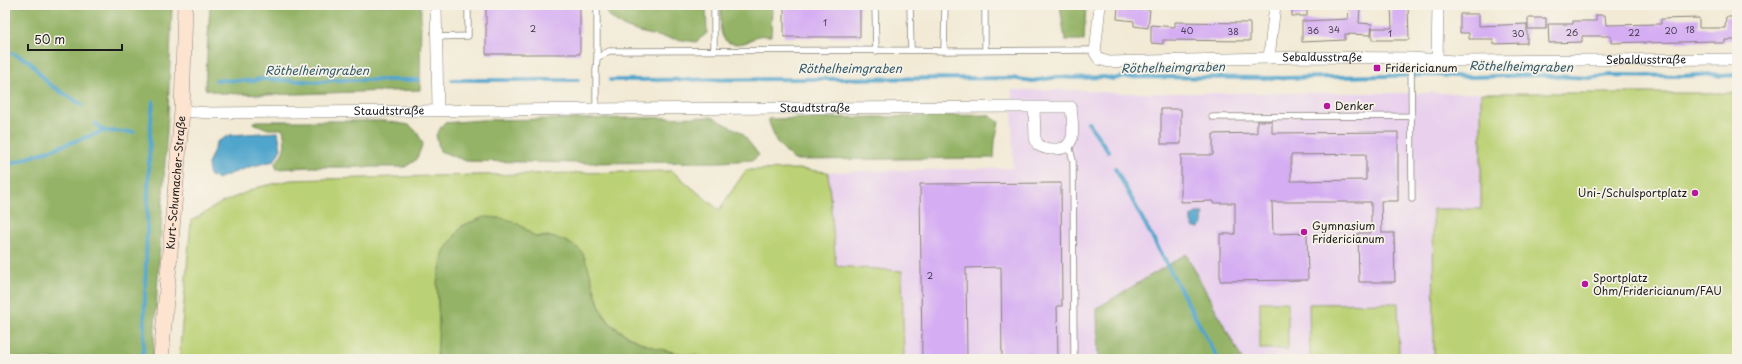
<svg xmlns="http://www.w3.org/2000/svg" width="1742" height="364" viewBox="0 0 1742 364" font-family="'Playpen Sans',sans-serif">
	<style>
		.built { fill: #e9d1ed }
		.green { fill: #bbd175; stroke: #6c7648 }
		.forest { fill: #94b366; stroke: #586841 }
		.water { fill: #50a5cc; stroke: #366074 }
		.lines { fill: none; stroke-linecap: round; stroke-linejoin: round }
		.stream { stroke: #50a5cc; stroke-width: 4 }
		.building { fill: #d5adf3; fill-rule: evenodd }
		.lane-casing { stroke: #878378; stroke-width: 7 }
		.street-casing { stroke: #878378; stroke-width: 12 }
		.secondary-casing { stroke: #878378; stroke-width: 16 }
		.lane { stroke: #fff; stroke-width: 5.5 }
		.street { stroke: #fff; stroke-width: 11 }
		.secondary { stroke: #fde4d1; stroke-width: 15 }
		.poi-dot { fill: #b5179e; stroke: #f7f3e8; stroke-width: 1.5 }
		.labels { text-anchor: middle; stroke-width: 3.5; stroke-linejoin: round; paint-order: stroke }
		.number-label { font-size: 9px; fill: #4a4052 }
		.street-label { font-size: 11px; fill: #1c1c1c; stroke: #f7f3e8 }
		.poi-label { font-size: 11px; fill: #1c1c1c; stroke: #f7f3e8; text-anchor: start }
		.water-label { font-size: 12px; font-style: italic; fill: #335a6b; stroke: #f7f3e8 }
	</style>
	<rect width="100%" height="100%" fill="#f7f3e8"/>
	<filter id="ink" filterUnits="userSpaceOnUse"><feTurbulence type="fractalNoise" baseFrequency=".025" numOctaves="2"/><feDisplacementMap in="SourceGraphic" scale="8" xChannelSelector="R" yChannelSelector="G"/><feConvolveMatrix kernelMatrix="1 2 1 2 8 2 1 2 1" color-interpolation-filters="sRGB"/></filter>
	<filter id="wash" filterUnits="userSpaceOnUse"><feTurbulence type="fractalNoise" baseFrequency=".012" numOctaves="4" result="noise"/><feDisplacementMap in="SourceGraphic" scale="16" xChannelSelector="R" yChannelSelector="G"/><feGaussianBlur stdDeviation="0.9" result="paint"/><feColorMatrix in="noise" values="0 0 0 0 0 0 0 0 0 0 0 0 0 0 0 0 0 1.4 0 .05"/><feComposite in="paint" operator="in"/></filter>
	<g filter="url(#wash)">
		<rect width="100%" height="100%" fill="#f2ead5"/>
		<path class="built" d="M1012,90H1077L1112,93H1481V209L1433,210L1434,359H1242L1186,255L1098,308V359H904L902,271L836,266L828,172L1013,168Z"/>
		<path class="green" d="M1481,93H1737V359H1434L1433,209H1481Z
			M798,169L828,172L836,266L902,271L904,359H704L702,357L670,352L648,346L631,338L612,325L601,311L596,294L549,236L535,237L523,227L437,283L439,323L437,359H179L191,221L221,203L259,187L291,180L432,176L672,171L719,210L746,170Z
			M1260,302H1288V349H1260Z
			M1398,303L1399,357L1310,358L1309,304Z"/>
		<path class="forest" d="M5,5H172L168,114L153,359H5Z
			M210,5H421L420,90L264,95L220,93L205,89Z
			M605,5H706L707,33L696,42C673,38 607,34 605,5Z
			M721,5H772L771,36C767,36 762,35 758,36C753,38 749,42 744,43C715,49 721,24 721,5Z
			M1060,5H1086L1084,40H1065Z
			M988,115L999,122L995,141L994,158L794,160L776,141L768,119Z
			M712,117L741,132L759,155L753,160L721,162L577,163L466,161L440,151L436,135L444,123L482,120Z
			M257,121H385L409,125L417,132L423,144L416,160L405,167H309L277,169L275,164C286,150 286,146 283,129H268L253,123Z
			M484,217C511,218 515,220 535,237C549,236 559,237 571,244C574,246 579,248 581,251C583,253 585,259 586,262C596,283 594,310 613,326C639,347 670,352 702,357L704,359H437L439,323L437,283L444,251L462,226Z
			M1186,254L1242,359H1098L1097,308Z"/>
		<path class="water" d="M278,132L281,149L274,161L249,167L217,179L209,175L208,164L217,142L230,135Z
			M1196,213H1203L1204,215L1202,218L1203,224L1200,228H1194L1191,222V216Z"/>
		<g class="lines">
			<path class="stream" d="M5,50L29,61L49,84L82,105
				M216,80L253,81L259,79L322,82L334,80H418
				M452,80H578
				M610,80L1010,78L1032,81L1058,77L1074,78L1104,77L1113,79L1123,77L1284,78L1433,75L1472,77L1534,75L1590,78L1610,75L1684,76L1713,74L1720,76L1737,75
				M1088,122L1108,151
				M95,123L104,131
				M5,166L104,131L134,132
				M1115,168L1218,359
				M143,359L150,132L153,101"/>
		</g>
		<g id="blocks">
			<path class="building" d="M486,5H580V54H486Z
				M784,5H860V37H784Z
				M1118,5H1142L1141,9L1150,10L1148,28L1134,26V21L1117,19Z
				M1292,5H1307V16H1292Z
				M1391,6H1408L1409,40H1372V28H1392Z
				M1349,7H1360L1359,23L1372,24L1371,35L1345,34V40L1302,42V21L1348,19Z
				M1460,14H1479V26L1527,24V43L1493,44V39H1469V33H1460Z
				M1596,15H1605L1606,25L1661,24V19L1699,18V28H1725L1726,17H1737V40H1725V43H1714V41L1644,43V42L1611,43V36H1582V42L1549,43L1548,24H1573V21H1596Z
				M1528,18H1546V29H1528Z
				M1175,22L1250,23V41L1163,40V44L1151,43V25L1175,27Z
				M1161,109H1181V144H1161Z
				M1257,121H1272V133L1398,132V201H1381L1382,233H1394L1395,282H1359L1358,233H1371V202H1272L1273,234L1307,233L1308,280L1220,281V234H1235V203H1213V201L1181,202V155H1213V134L1257,133ZM1366,154V180L1291,181V155Z
				M1061,183L1062,306H1057L1058,359H1002L1001,267L966,268L967,359H922L920,184Z"/>
		</g>
	</g>
	<g filter="url(#ink)">
		<use href="#blocks" fill-opacity="0" stroke="#878378" stroke-width="1"/>
		<g class="lines">
			<defs>
				<path id="lane" d="M597,5V58
					M714,5V50
					M875,5L876,51
					M945,5L944,51L1095,50
					M985,5V50
					M436,37L468,36V5
					M911,50L944,51
					M1411,58L1412,199
					M596,108V70L597,58L609,51L911,50L910,5
					M1212,117L1412,116
					M1069,145L1073,161L1074,359"/>
				<g id="street">
					<path d="M436,5L438,109"/>
					<path id="s1" d="M1100,5L1095,53L1099,59L1109,62L1302,57L1411,58L1455,61L1737,59"/>
					<path d="M1269,58L1275,5"/>
					<path d="M1437,59L1438,5"/>
					<path id="s2" d="M182,111L211,113C478,109 744,108 1011,107H1071C1072,123 1079,148 1057,149C1049,149 1044,149 1038,145L1035,138L1034,107"/>
				</g>
				<g id="secondary">
					<path id="s3" d="M161,359L182,111L185,5"/>
				</g>
			</defs>
			<use href="#lane" class="lane-casing"/>
			<use href="#street" class="street-casing"/>
			<use href="#secondary" class="secondary-casing"/>
			<use href="#lane" class="lane"/>
			<use href="#street" class="street"/>
			<use href="#secondary" class="secondary"/>
		</g>
	</g>
	<g class="poi-dot">
		<rect x="1373" y="64" width="8" height="8" rx="2"/>
		<circle cx="1327" cy="106" r="4"/>
		<circle cx="1695" cy="193" r="4"/>
		<circle cx="1304" cy="232" r="4"/>
		<circle cx="1585" cy="284" r="4"/>
	</g>
	<g class="labels">
		<g class="number-label">
			<text x="825" y="26">1</text>
			<text x="533" y="32">2</text>
			<text x="1334" y="33">34</text>
			<text x="1690" y="33">18</text>
			<text x="1187" y="34">40</text>
			<text x="1313" y="34">36</text>
			<text x="1671" y="34">20</text>
			<text x="1233" y="35">38</text>
			<text x="1572" y="36">26</text>
			<text x="1634" y="36">22</text>
			<text x="1390" y="37">1</text>
			<text x="1518" y="37">30</text>
			<text x="930" y="279">2</text>
		</g>
		<g class="street-label">
			<text dy="4" stroke="none"><textPath href="#s1" startOffset="279">Sebaldusstraße</textPath></text>
			<text dy="4" stroke="none"><textPath href="#s1" startOffset="603">Sebaldusstraße</textPath></text>
			<text dy="4" stroke="none"><textPath href="#s2" startOffset="633">Staudtstraße</textPath></text>
			<text dy="4" stroke="none"><textPath href="#s2" startOffset="207">Staudtstraße</textPath></text>
			<text dy="4" stroke="none"><textPath href="#s3" startOffset="177">Kurt-Schumacher-Straße</textPath></text>
		</g>
		<g class="poi-label">
			<text x="1385" y="72">Fridericianum</text>
			<text x="1335" y="110">Denker</text>
			<text x="1687" y="197" text-anchor="end">Uni-/Schulsportplatz</text>
			<text x="1312" y="230">Gymnasium<tspan x="1312" dy="13">Fridericianum</tspan></text>
			<text x="1593" y="282">Sportplatz<tspan x="1593" dy="13">Ohm/Fridericianum/FAU</tspan></text>
		</g>
		<g class="water-label">
			<text transform="translate(1521 67) rotate(1)" y="4">Röthelheimgraben</text>
			<text transform="translate(1173 68) rotate(-1)" y="4">Röthelheimgraben</text>
			<text x="850" y="73">Röthelheimgraben</text>
			<text x="317" y="75">Röthelheimgraben</text>
		</g>
	</g>
	<rect width="1742" height="364" fill="none" stroke="#f7f3e8" stroke-width="20"/>
	<path d="M28 44v6h94v-6" fill="none" stroke="#1c1c1c" stroke-width="2"/>
	<text x="34" y="44" font-size="12" fill="#1c1c1c" stroke="#f7f3e8" stroke-width="3" paint-order="stroke">50 m</text>
</svg>
